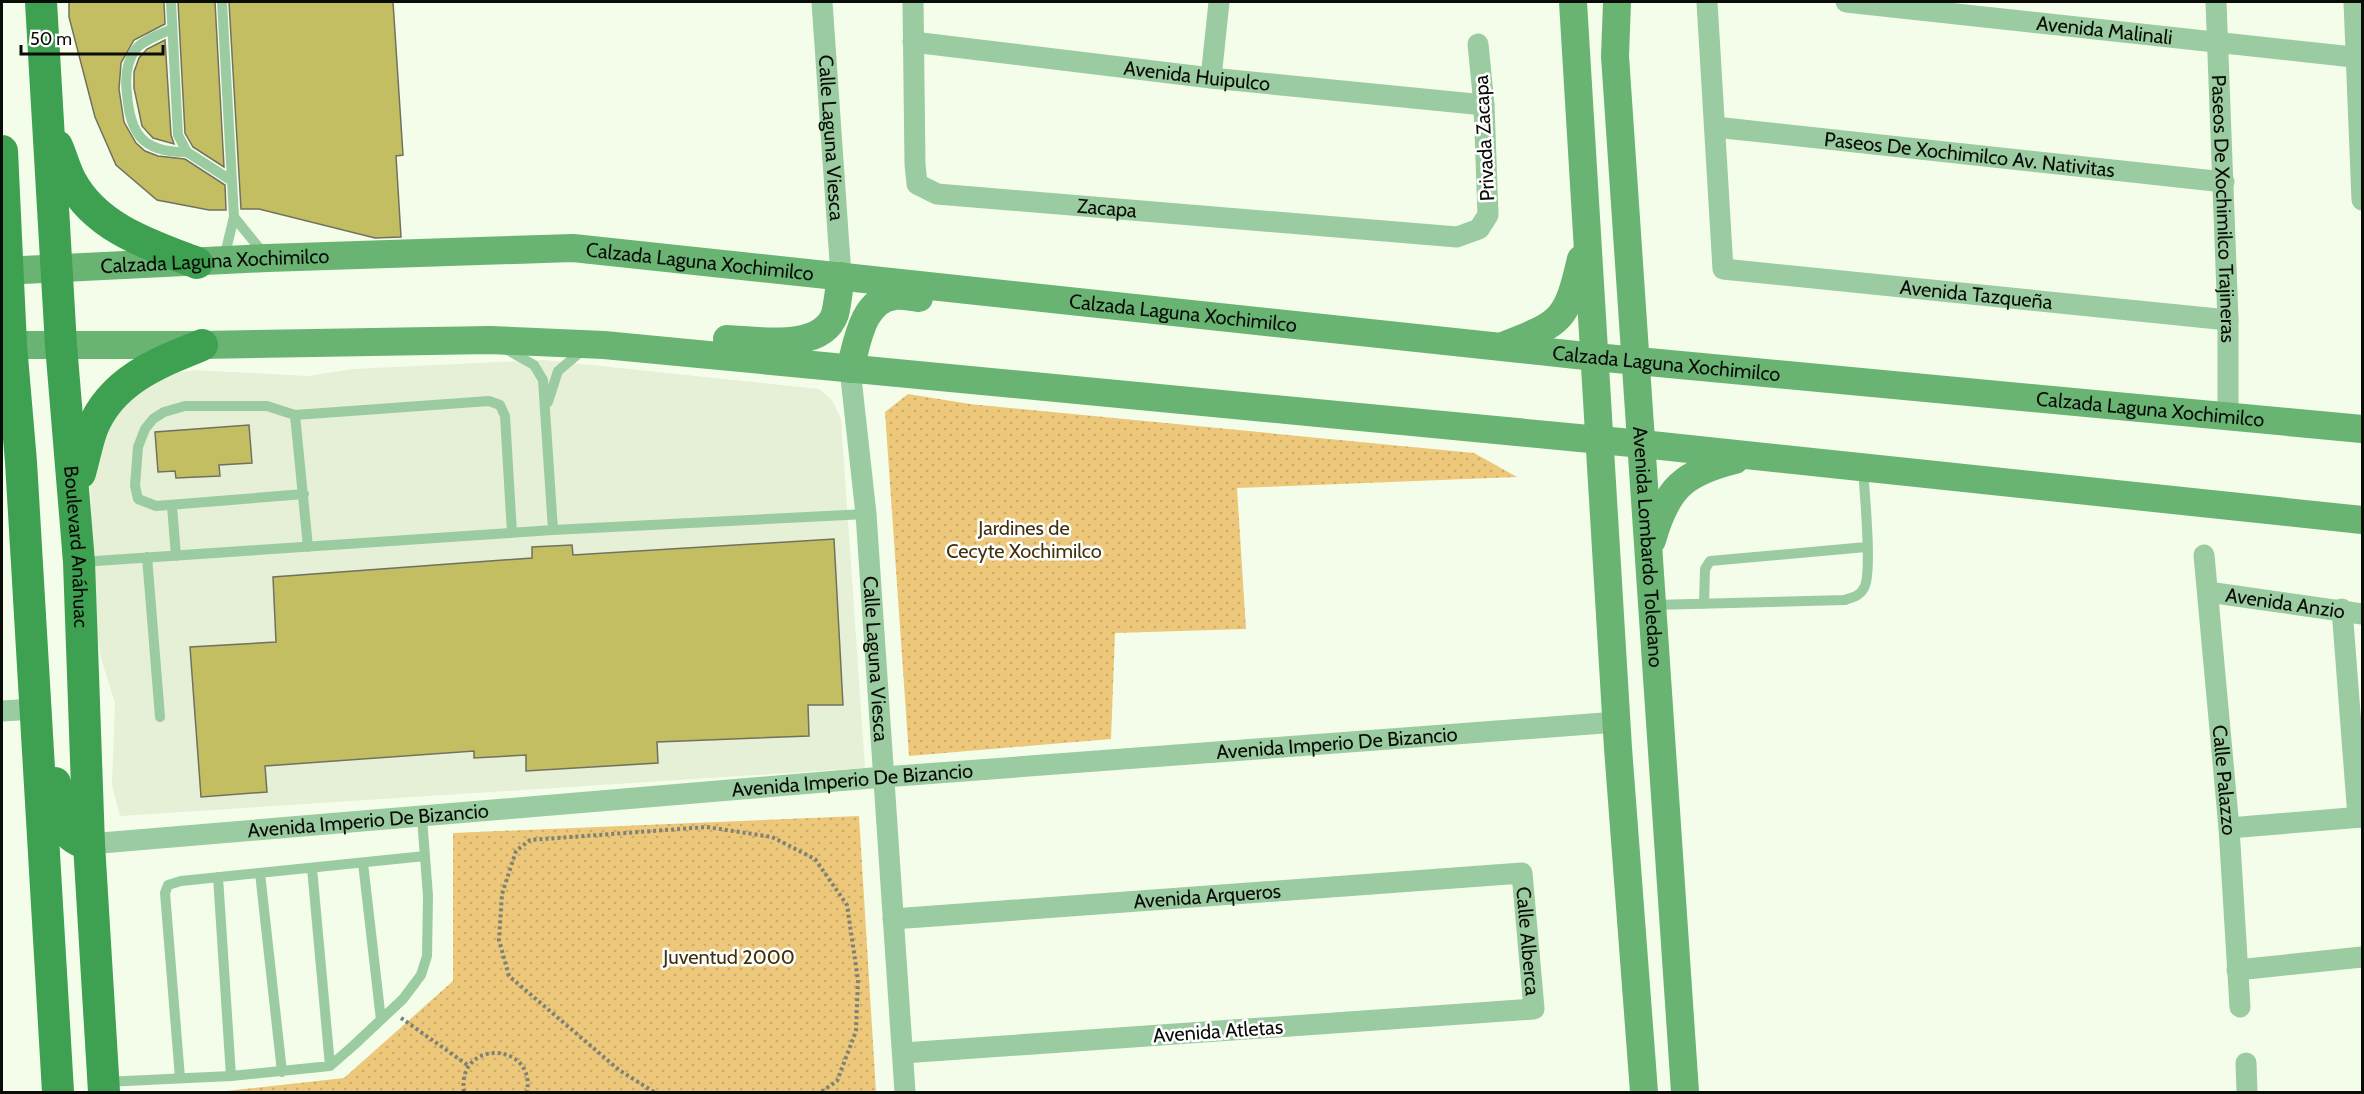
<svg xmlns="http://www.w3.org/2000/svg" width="2364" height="1094" viewBox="0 0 2364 1094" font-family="Cabin,sans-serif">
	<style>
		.built { fill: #e5f0d7 }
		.grass { fill: url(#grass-dots) }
		.building { fill: #c4be62; stroke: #71715f; stroke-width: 1.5 }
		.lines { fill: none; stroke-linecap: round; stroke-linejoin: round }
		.path { stroke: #7c8275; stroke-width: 4; stroke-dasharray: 3 3; stroke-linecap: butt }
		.lane { stroke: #9bcba0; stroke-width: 10 }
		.street { stroke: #9bcba0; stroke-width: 21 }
		.secondary { stroke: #69b373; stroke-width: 28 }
		.primary { stroke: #3ea151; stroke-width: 32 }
		.labels { text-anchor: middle; stroke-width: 5; stroke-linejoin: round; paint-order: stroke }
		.street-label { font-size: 20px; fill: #0a0d07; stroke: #fff }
		.park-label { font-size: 20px; fill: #41310a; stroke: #fff }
	</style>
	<defs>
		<pattern id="grass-dots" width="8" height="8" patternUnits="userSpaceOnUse" patternTransform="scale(1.5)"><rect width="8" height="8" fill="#edc87b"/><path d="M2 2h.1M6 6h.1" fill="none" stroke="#caab69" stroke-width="1.8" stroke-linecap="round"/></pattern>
	</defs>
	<rect width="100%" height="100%" fill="#f4fde9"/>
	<path class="built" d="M544,360L819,389L832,400L841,419L865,768L120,816L112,785L115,703L102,662L94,623L90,476L98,440L124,400L160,376L194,370L308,376L353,369Z"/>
	<path class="grass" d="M908,394L970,404L1474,453L1517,477L1237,488L1246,629L1115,633L1111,739L909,756L885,412Z
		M859,816L876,1092H217L344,1078L453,981V833Z"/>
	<path class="building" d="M69,2H164L165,24L134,40L121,63L119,89L124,122L136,143L145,151L158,156L185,159L225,185L226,210H209L157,200L116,165L95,117L69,17Z
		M178,2H215L224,167L193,147L185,133Z
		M229,2H393L403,155L396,156L401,237L375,238L259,209H241Z
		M165,40L171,135L174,144L153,138L142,126L134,88V72L139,58L147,49Z
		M249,425L252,463L219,465L220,476L176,478L175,471L158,472L155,432Z
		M834,539L843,705H808L809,736L657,742L658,763L526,771V755L474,758V751L265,766L267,792L201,797L190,647L276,642L273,577L532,558V547L572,545L573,555Z"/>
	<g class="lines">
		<path class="path" d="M401,1018L469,1066
			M464,1092C456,1039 536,1041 527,1092
			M654,1092L619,1070L509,976L499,940L502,894L516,851L530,840L707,827L772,837L815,859L847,905L858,980L856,1031L837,1081L821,1092"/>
		<path class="lane" d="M171,2L178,135L187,152L232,181
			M222,2L234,217L224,258
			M172,29C161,34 143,40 136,49C126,62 125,79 127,94C130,134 143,153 187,152
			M234,217L264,254
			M506,349L534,365L543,380L553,530
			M548,402L558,371L583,350
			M295,415L308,547
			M304,494L156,506L138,499L135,486L138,447L145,429L153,419L164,412L185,406H267L295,415L489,401L500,405L505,416L512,533
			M172,506L176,556
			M147,557L160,717
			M81,562L553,530L866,514
			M1704,604L1705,569L1710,561L1866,547
			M1653,605L1845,600C1853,597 1860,596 1864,588C1873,573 1864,490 1863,467
			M363,863L381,1020
			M312,868L330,1066
			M260,873L282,1072
			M218,877L231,1076
			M180,1078L165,893L168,885L181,881L425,856
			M105,1082L231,1076L330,1066L353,1046L403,999L421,975L427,956L428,896L422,818"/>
		<g class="street">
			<path id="s1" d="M822,2L841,276"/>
			<path id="s2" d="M913,2L915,164L917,184L937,194L1457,237L1479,229L1488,215L1484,105L1478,44"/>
			<path id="s3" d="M1707,2L1723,269L2228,320"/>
			<path id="s4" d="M1846,2L2362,58"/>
			<path id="s5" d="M2216,2L2228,320V416"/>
			<path d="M2354,2L2362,200"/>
			<path id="s6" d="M913,42L1211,78L1484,105"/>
			<path d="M1211,78L1219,2"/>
			<path id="s7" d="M1715,127L2224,182"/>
			<path id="s8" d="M850,369L866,514L905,1092"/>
			<path id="s9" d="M2204,555L2229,828L2240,1007"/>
			<path id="s10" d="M2208,592L2362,614"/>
			<path d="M2342,609L2358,817"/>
			<path d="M2,711L35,709"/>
			<path d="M2229,828L2362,817"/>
			<path id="s11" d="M89,844L884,777L1617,722"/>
			<path id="s12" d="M893,919L1522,873L1534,1009L903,1053"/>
			<path d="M2237,970L2362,957"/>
			<path d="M2246,1063L2247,1092"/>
		</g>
		<g class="secondary">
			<path d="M1573,2L1618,748L1644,1092"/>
			<path id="s13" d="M1617,2L1615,56L1685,1092"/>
			<path id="s14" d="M2,271L267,258L573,248L1595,357L2362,429"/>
			<path d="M727,339C757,340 822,352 835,314C838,302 839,288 841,276"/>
			<path d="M2,345H202L490,340L604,345L1642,444L2362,520"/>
			<path d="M1505,345C1562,323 1567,320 1581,259"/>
			<path d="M850,369C857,344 862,299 895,296C902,295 911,297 919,298"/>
			<path d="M1652,540C1667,488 1683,473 1735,460"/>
		</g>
		<g class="primary">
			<path id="s15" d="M41,2L61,345L79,562L89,844L104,1092"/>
			<path d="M57,146C62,157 65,170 71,181C96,228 150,245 197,263"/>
			<path d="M2,151L11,345L21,462L58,1092"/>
			<path d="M80,473C84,459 87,443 92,429C111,381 157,363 202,345"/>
			<path d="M55,783C63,811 56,836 89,844"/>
		</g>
	</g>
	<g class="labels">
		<g class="street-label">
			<text dy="7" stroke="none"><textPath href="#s4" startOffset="260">Avenida Malinali</textPath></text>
			<text dy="7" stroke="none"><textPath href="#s6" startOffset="286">Avenida Huipulco</textPath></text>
			<text transform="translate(1484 138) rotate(-93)" y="7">Privada Zacapa</text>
			<text dy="7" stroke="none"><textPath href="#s1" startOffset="136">Calle Laguna Viesca</textPath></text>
			<text dy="7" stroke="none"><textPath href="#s7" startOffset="256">Paseos De Xochimilco Av. Nativitas</textPath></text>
			<text dy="7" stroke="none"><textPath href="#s2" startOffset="375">Zacapa</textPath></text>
			<text dy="7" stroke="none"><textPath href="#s5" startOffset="207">Paseos De Xochimilco Trajineras</textPath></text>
			<text dy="7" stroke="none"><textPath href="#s14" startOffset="699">Calzada Laguna Xochimilco</textPath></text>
			<text dy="7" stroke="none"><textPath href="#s14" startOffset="213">Calzada Laguna Xochimilco</textPath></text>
			<text dy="7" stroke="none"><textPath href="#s3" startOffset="522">Avenida Tazqueña</textPath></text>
			<text dy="7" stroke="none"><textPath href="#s14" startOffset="1185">Calzada Laguna Xochimilco</textPath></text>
			<text dy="7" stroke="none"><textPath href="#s14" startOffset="1671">Calzada Laguna Xochimilco</textPath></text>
			<text dy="7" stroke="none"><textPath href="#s14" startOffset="2157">Calzada Laguna Xochimilco</textPath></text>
			<text dy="7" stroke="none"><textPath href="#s15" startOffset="546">Boulevard Anáhuac</textPath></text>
			<text dy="7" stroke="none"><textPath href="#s13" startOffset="546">Avenida Lombardo Toledano</textPath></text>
			<text dy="7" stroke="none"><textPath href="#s10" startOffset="78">Avenida Anzio</textPath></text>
			<text dy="7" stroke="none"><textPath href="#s8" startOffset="291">Calle Laguna Viesca</textPath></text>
			<text dy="7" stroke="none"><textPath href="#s11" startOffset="1252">Avenida Imperio De Bizancio</textPath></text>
			<text dy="7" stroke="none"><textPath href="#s11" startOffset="766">Avenida Imperio De Bizancio</textPath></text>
			<text dy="7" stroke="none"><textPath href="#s9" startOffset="226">Calle Palazzo</textPath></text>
			<text dy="7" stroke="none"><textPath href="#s11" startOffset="280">Avenida Imperio De Bizancio</textPath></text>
			<text dy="7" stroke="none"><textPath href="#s12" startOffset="315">Avenida Arqueros</textPath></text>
			<text dy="7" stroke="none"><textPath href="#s12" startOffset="699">Calle Alberca</textPath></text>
			<text transform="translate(1218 1031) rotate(-4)" y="7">Avenida Atletas</text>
		</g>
		<g class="park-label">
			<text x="1024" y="535">Jardines de<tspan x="1024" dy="23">Cecyte Xochimilco</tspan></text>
			<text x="729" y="964">Juventud 2000</text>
		</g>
	</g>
	<rect width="2364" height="1094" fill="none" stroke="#0a0d07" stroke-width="6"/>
	<path d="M21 45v9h142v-9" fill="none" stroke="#0a0d07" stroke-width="3"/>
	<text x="30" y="45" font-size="18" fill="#0a0d07" stroke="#ffffff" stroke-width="4.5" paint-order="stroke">50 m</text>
</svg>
